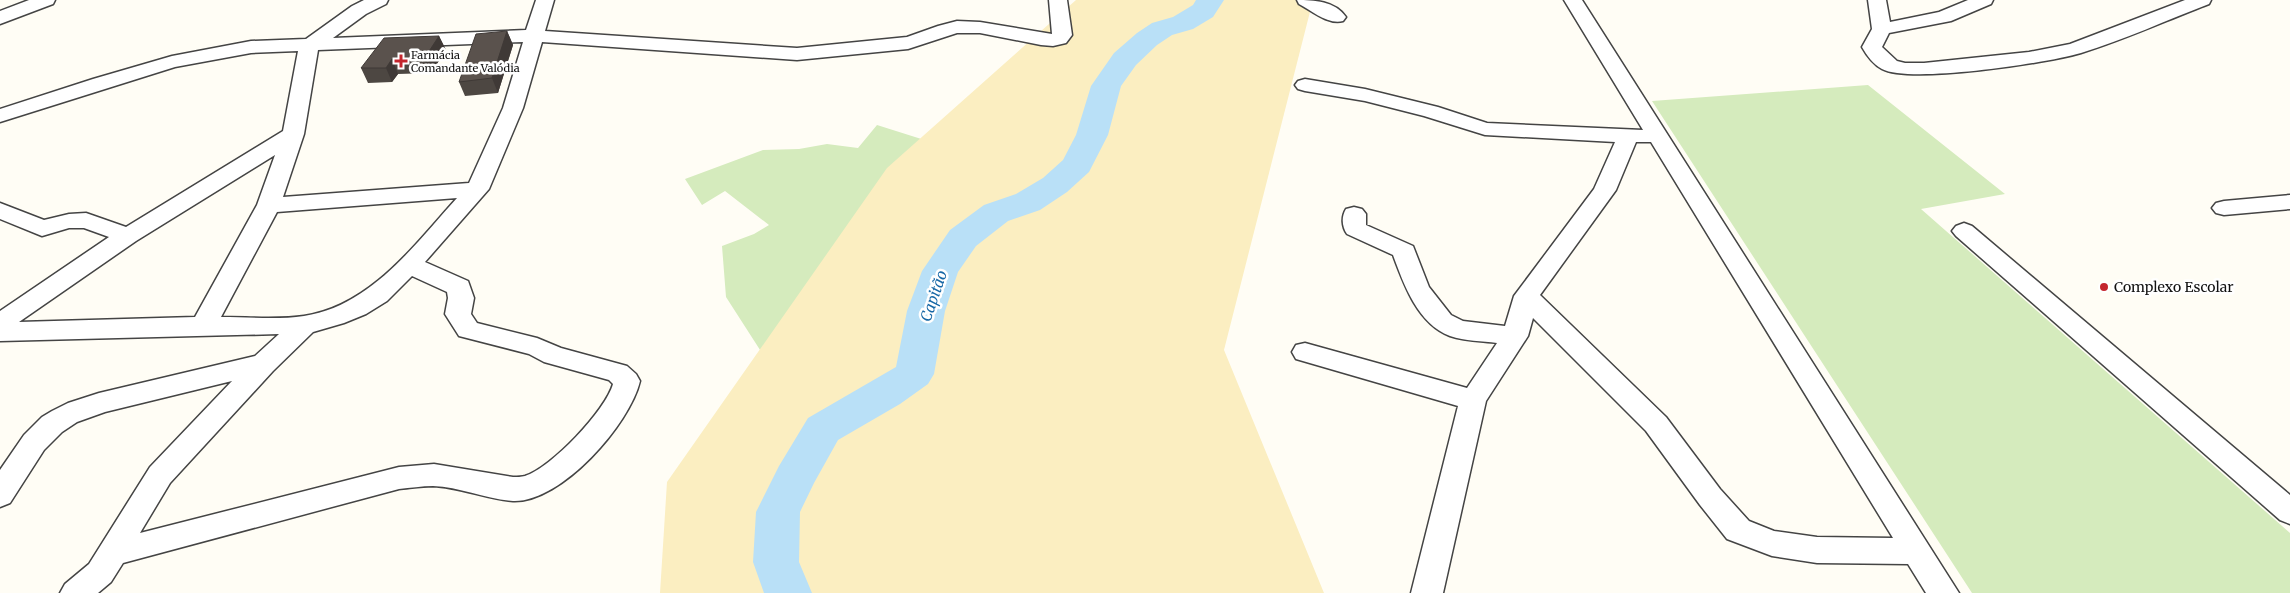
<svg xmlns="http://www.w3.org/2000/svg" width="2290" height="593" viewBox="0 0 2290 593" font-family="Merriweather,serif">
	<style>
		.green { fill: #d5ebbd }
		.sand { fill: #fbeec1 }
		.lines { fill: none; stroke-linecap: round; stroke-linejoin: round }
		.river { fill: #b9e0f7; fill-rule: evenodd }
		.minor-casing { stroke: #444; stroke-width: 3 }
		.minor { fill: #fff; fill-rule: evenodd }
		.wall { fill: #4d4742 }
		.shaded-wall { fill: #3f3936 }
		.building { fill: #5a524d; stroke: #3f3936 }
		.poi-dot { fill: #c4262e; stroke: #fff; stroke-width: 2 }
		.labels { text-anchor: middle; stroke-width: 5; stroke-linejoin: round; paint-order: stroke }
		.far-poi-label { font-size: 11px; fill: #111; stroke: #fff; text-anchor: start }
		.poi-label { font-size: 14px; fill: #111; stroke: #fff; text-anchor: start }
		.water-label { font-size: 15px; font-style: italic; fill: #1768a6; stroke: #fff }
	</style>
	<rect width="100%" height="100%" fill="#fffdf5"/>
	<path class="green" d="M1868,85L2005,194L1921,209L2290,533V593H1972L1652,101Z
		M877,125L953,149L669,593L762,353L726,297L722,246L754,234L769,225L725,191L702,205L685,179L763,150L799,149L827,144L858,148Z"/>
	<path class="sand" d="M1076,0H1313L1224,350L1324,593H660L667,482L887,168Z"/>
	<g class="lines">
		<path class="river" d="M1196,0H1224L1213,17L1193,29L1172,35L1157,45L1136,65L1121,86L1108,135L1089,172L1067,192L1040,210L1008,221L976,246L958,272L945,311L934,374L928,384L900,404L838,440L814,483L800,512L799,562L812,593H764L753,562L756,512L779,466L808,418L896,367L907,311L922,271L950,230L984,205L1016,194L1043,178L1063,160L1076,135L1091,86L1114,53L1137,33L1152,23L1173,17L1193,5Z"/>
		<defs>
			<path id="minor" d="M29,0H55L53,4L0,24V11Z
				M364,0H388L386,4L366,14L333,38L526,30L536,0H554L545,31L797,48L907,37L938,26L957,21L980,22L1052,34L1049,0H1067L1072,35L1066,43L1053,46L1041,45L980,33H957L908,49L797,60L542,42L523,108L489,189L425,262L468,281L474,298L471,314L477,323L537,338L561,348L627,366L636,374L640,381C630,424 561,503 513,501C486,499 460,487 433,486C422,486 410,488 399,489L123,563L111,582L98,593H60L65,584L89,564L150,467L232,381L105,412L77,422L62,432L44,450L10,503L0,507V470L24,435L42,417L52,411L68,403L99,393L255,356L279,334L0,341V311L109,237L84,228H69L42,236L0,219V203L44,220L69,214L86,213L126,227L283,131L298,51L251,53L175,67L0,122V109L93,79L172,56L251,41L306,39L352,6ZM523,42L503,108L469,183L283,197L304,134L318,50ZM275,155L257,205L195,317L19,322L136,241ZM457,198C415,244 371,306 304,316C278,320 248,317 221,317L277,212ZM412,276L447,292L448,298L445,314L459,336L529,354L544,362L609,380L613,384C606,410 551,468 525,476C521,477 517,477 513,477L434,464L399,467L140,533L170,483L273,371L313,332L344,323L366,314L387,301Z
				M1297,0C1314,0 1335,1 1346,17L1343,21C1328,25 1312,11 1299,4Z
				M1564,0H1582L1959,593H1926L1908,564L1817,563L1772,556L1727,539L1700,505L1646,431L1533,318L1528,336L1486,401L1443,593H1411L1458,406L1296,359L1292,352L1296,345L1305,343L1467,388L1497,343C1482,341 1465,341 1450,336C1418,324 1404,285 1393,255L1347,234C1342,227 1341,217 1346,209L1354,207L1362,209L1366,214V225L1413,246L1429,287L1451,315L1463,321L1505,326L1514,296L1594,189L1615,142L1485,135L1424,116L1365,101L1305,91L1298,89L1295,85L1298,81L1305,79L1365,89L1438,107L1487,123L1643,130ZM1636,142H1651L1893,538L1817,537L1774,531L1749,521L1720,489L1666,417L1540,295L1616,190Z
				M1868,0H1886L1890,22L1939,12L1968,0H1993L1991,4L1951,21L1889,33L1882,47L1897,61L1905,63H1924L2029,52L2070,44L2185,0H2211L2209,4C2167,20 2124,40 2081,53C2048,63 1910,84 1882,69C1873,64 1867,56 1862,47L1872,29Z
				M2290,195V209L2224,215L2216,213L2212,208L2216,203L2224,201Z
				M1964,223L1972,226L2290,495V524L2280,520L1956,236L1952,231L1956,226Z"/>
		</defs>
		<use href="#minor" class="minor-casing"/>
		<use href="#minor" class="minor"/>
	</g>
	<path class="wall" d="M507,31L513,45L498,93L465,96L459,82Z
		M439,36L446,50L431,73L398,74L392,82L368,83L361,68Z"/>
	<path class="shaded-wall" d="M507,31L513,45L498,93L492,78Z
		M439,36L446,50L431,73L424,59Z
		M392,59L398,74L392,82L386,68Z"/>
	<path class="building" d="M507,31L492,78L459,82L476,34Z
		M439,36L424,59H392L386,68H361L384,38Z"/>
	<g class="poi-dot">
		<path d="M398.5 53.5h5v5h5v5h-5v5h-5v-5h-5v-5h5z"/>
		<circle cx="2104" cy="287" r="5"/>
	</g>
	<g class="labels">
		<g class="far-poi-label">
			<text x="411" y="59">Farmácia<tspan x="411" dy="13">Comandante Valódia</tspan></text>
		</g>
		<g class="poi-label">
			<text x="2114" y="292">Complexo Escolar</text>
		</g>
		<g class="water-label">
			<text transform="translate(934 296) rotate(-71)" y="5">Capitão</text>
		</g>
	</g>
</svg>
